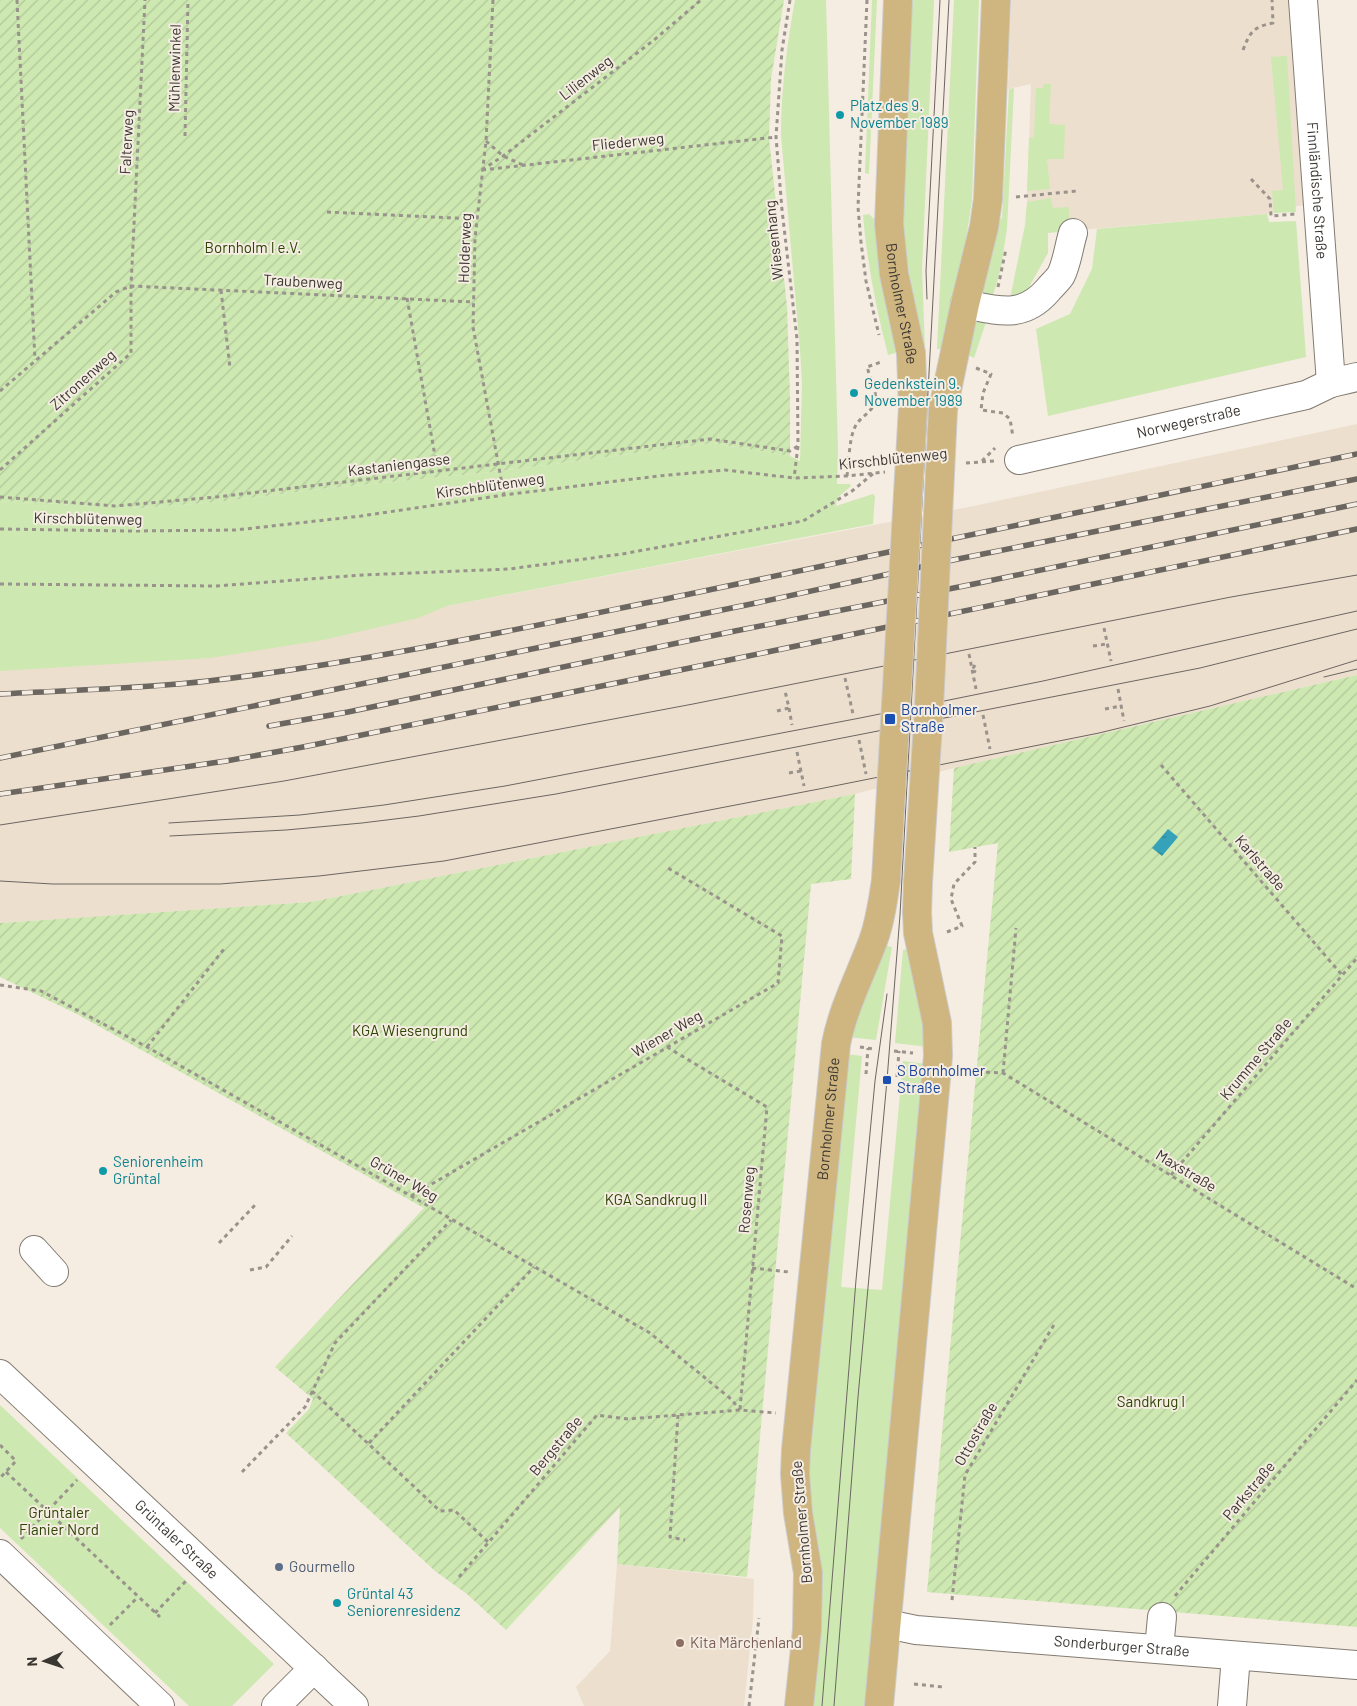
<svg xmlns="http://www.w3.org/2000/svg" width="1357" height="1706" viewBox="0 0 1357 1706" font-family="Barlow,sans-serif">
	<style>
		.built { fill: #eddfce }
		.green { fill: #cde8b1 }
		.garden { fill: url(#garden-furrows) }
		.water { fill: url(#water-ripples) }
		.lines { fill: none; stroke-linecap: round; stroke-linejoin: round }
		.minor-casing { stroke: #827b71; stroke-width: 30 }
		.major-casing { stroke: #cccbca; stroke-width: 30 }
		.path { stroke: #99938c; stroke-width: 3; stroke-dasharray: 4 4; stroke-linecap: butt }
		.minor { stroke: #fff; stroke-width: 28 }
		.major { stroke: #cfb57f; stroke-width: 28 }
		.tram { stroke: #6c6661; stroke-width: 1 }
		.rail-casing { stroke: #6c6661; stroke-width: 5.5 }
		.rail { stroke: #f5ece2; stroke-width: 4; stroke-dasharray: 11; stroke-linecap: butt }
		.major-bridge-casing { stroke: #cccbca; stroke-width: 30; stroke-linecap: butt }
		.major-bridge { stroke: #cfb57f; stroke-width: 28 }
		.culture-dot { fill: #0f9aa8; stroke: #f5ece2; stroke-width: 2 }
		.transit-dot { fill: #1a4fb4; stroke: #f5ece2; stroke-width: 2 }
		.service-dot { fill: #5c6f8a; stroke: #f5ece2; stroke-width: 2 }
		.education-dot { fill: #8d6e63; stroke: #f5ece2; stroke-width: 2 }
		.labels { text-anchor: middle; stroke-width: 4; stroke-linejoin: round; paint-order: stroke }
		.street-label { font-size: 15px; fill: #3a3632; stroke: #f5ece2 }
		.culture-label { font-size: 15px; fill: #0d838f; stroke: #f5ece2; text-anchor: start }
		.park-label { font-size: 15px; fill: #2c4502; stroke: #f5ece2 }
		.transit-label { font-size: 15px; fill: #164399; stroke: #f5ece2; text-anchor: start }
		.service-label { font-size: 15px; fill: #4e5e75; stroke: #f5ece2; text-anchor: start }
		.education-label { font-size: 15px; fill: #785e54; stroke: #f5ece2; text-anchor: start }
	</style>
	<defs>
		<pattern id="garden-furrows" width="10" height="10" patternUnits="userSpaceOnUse" patternTransform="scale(1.25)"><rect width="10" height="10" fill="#cde8b1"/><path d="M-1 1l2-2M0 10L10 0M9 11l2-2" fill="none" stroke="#b1c899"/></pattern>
		<pattern id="water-ripples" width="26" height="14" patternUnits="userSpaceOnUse" patternTransform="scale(1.25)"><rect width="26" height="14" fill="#36a2b9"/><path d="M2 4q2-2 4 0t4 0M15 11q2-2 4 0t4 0" fill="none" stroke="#2f8597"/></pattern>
	</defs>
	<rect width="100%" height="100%" fill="#f5ece2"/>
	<path class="built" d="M1011,0H1290L1306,205L1297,206L1267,214L1069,231L1052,208L1051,199L1027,202L1031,84L1008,89Z
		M1357,424V675L954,768L855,794L311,902L0,923V644L447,606L974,506Z
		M617,1564L754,1579L753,1619L744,1706H584L576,1687L610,1651Z"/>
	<path class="green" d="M795,0H826L838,452L837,484H850L851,486L837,498L836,506L873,494L875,496L873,524L447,606L418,618L323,640L210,658L0,671V501L141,508L217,502L321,489L492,472L713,443L790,456L800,461L802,383L800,349L781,135C781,89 787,45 795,0Z
		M872,0H877L869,174L865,173Z
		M911,0H934L922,270L925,349H922L905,248L902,210Z
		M954,0H979L972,200L964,252L941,349H937Z
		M1287,56L1296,212L1274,213L1272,191L1283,190L1271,57Z
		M1044,84H1051L1049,124L1065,125L1064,159H1047L1050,189L1027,191L1029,138L1034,137L1036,88H1043Z
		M1014,88L1007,228L1001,268L991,302L980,295L992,228L1002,218L1009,89Z
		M1051,198L1053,208L1069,207V231L1048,233V253L1034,278L1025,294L1010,299L1025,225L1027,202Z
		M869,214L879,224L896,340L895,353L888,355C876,308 867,263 863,215Z
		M1267,214L1269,222L1296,221L1306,357L1048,416L1036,329L1070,314L1092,269L1097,229Z
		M977,320L986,322L974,358L966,354Z
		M883,945L892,947L876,1040L848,1037Z
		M910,948L928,1047L895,1043L903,950Z
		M845,1054L862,1056L841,1287L882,1290L903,1061L927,1064L867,1706H812L821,1611V1583L818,1551L807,1479Z
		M0,1405L274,1664L232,1706H189L0,1528Z"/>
	<path class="garden" d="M0,0H784L771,79L769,138L787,307L790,398V456L713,443L492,472L321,489L217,502L141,508L0,501Z
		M1357,675V1627L927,1592L998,843L949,852L954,768Z
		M855,794L851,879L811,884L747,1577L617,1564L620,1507L506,1630L467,1594L435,1571L286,1433L309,1409L313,1399L275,1367L424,1208L77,1014L0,977V923L311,902Z"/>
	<path class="water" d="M1168,829L1178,837L1162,856L1152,848Z"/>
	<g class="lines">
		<defs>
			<g id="minor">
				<path id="s1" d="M1303,0L1331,383"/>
				<path d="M965,304C999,311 1023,319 1048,290C1052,285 1058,280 1061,275C1067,263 1069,246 1073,233"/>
				<path id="s2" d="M1019,460L1306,395L1331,383L1357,377"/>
				<path d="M34,1250L54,1272"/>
				<path id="s3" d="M0,1374L354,1706"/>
				<path d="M0,1554L160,1706"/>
				<path id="s4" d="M887,1624L916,1630L1357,1665"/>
				<path d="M1159,1649L1162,1617"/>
				<path d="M276,1706L314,1668"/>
				<path d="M1232,1706L1236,1656"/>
			</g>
			<g id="major">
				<path id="s5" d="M898,0L889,224L894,274L911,353L913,407"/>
				<path d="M943,409L965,304L984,227L988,199L996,0"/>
				<path id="s6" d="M799,1706L807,1630L808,1573L798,1513L795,1474L796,1450L836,1044C843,1008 860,976 873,941C880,922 883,901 886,880"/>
				<path d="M879,1706L938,1056L937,1023L918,933L917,912L918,882"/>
			</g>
		</defs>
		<use href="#minor" class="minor-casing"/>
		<use href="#major" class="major-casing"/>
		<path class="path" d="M17,0L35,360
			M493,0L486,141L475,238L473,327L504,495
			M790,0L782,50L776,137L782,210L797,339L798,446L794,478
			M867,0L858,207L861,242L866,281L879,335
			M1243,50C1250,32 1253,27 1273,23L1272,0
			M185,136L188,0
			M486,141L503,156L523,165
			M482,170L776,137
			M482,170L503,156L654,40L701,0
			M1251,179L1270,199L1271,216L1295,214
			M1016,197L1077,191
			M327,212L476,219
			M998,287L1006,249
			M221,290L230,368
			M407,298L435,456
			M976,368L991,374L983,393L981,410L1003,413L1010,419L1013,437
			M0,391L116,292L131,286L474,302
			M982,461L995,448
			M966,463L994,461
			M0,470L131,353V286L145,0
			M847,476C849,461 849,442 854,429C858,419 866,416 872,408C881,397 870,378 867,367L881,362
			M0,497L115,506L216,497L710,439L790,451L798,446
			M0,529L132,531L236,530L361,516L504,495L658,476L725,470L794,478L847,476L885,472
			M0,584L216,586L362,575L509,569L622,554L803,521L852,491L874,473
			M1104,628L1111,661
			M1093,646L1107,644
			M969,654L976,689
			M975,665L972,670L976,672
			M845,678L853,714
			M1118,689L1124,721
			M789,708L792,725
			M1105,709L1121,706
			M777,711L789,708L785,691
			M983,715L990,749
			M859,740L866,774
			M797,752L804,786
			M1161,765L1342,975
			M789,773L801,771
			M947,932L962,926L951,899L954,884L975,862V847
			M0,985L41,991L147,1047L411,1196L650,1333L731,1399L740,1410
			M147,1047L224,949
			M667,1047L767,1107L740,1409
			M860,1047L874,1049
			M894,1051L913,1053
			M962,1071L1003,1073L1357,1289
			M1003,1073L1016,928
			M866,1074L868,1048
			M897,1077L899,1051
			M1171,1175L1357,958
			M411,1196L778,983L782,936L668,868
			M219,1243L257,1203
			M752,1268L789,1272
			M250,1270L266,1267L292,1236
			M312,1391L440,1511L454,1510L489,1543
			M678,1415L670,1537L685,1540
			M369,1443L534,1267
			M0,1445L16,1461L0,1478
			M6,1472L160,1617
			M242,1472L305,1407L335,1343L451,1220
			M21,1539L77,1480
			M459,1577L597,1415L628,1419L740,1410L776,1413
			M1175,1596L1357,1380
			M952,1600L965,1475L1055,1323
			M155,1613L186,1581
			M110,1625L138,1597
			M914,1684L943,1687
			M749,1706L759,1618"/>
		<use href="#minor" class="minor"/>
		<use href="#major" class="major"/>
		<path class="tram" d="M927,299L926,271L940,0
			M1324,677L1357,669
			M169,823L300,815L384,805L505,786L860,718L1043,681L1357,611
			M0,825L284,781L693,704L1231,597L1357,575
			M170,836L286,830L362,823L419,816L556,794L1200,668L1357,629
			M0,881L53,884H220L319,876L444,861L819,789L1099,733L1210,706L1357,660
			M822,1706L856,1280L875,1081L887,994
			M834,1706L858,1397L887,1080L900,915L949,0"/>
		<defs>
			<path id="rail" d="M0,694C69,690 139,689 208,681C369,662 527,627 685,595C909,548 1133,500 1357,454
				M269,726L348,712L735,631L974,584L1357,504
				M0,758L756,603L953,560L1357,479
				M0,794L226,761L303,747L734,659L1357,529"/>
		</defs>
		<use href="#rail" class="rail-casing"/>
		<use href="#rail" class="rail"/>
		<defs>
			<path id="major-bridge" d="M886,880L913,407
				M918,882L929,708L943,409"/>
		</defs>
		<use href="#major-bridge" class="major-bridge-casing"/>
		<use href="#major-bridge" class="major-bridge"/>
	</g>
	<g class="culture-dot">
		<circle cx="840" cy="115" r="5"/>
		<circle cx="854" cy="393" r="5"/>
		<circle cx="103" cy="1171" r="5"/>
		<circle cx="337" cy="1603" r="5"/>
	</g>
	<g class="transit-dot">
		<rect x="884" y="713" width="12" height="12" rx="2.5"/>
		<rect x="882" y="1075" width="10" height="10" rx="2.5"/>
	</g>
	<circle class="service-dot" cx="279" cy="1567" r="5"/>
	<circle class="education-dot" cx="680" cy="1643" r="5"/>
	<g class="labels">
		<g class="street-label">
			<text transform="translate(175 68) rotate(-89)" y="5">Mühlenwinkel</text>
			<text transform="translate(586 78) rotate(-38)" y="5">Lilienweg</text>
			<text transform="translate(127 142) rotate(-87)" y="5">Falterweg</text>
			<text transform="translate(628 142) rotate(-6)" y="5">Fliederweg</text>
			<text dy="5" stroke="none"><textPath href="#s1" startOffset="191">Finnländische Straße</textPath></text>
			<text transform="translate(774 240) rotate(-96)" y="5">Wiesenhang</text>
			<text transform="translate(465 248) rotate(-88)" y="5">Holderweg</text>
			<text transform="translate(303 282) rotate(3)" y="5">Traubenweg</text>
			<text dy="5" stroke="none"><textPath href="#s5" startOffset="305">Bornholmer Straße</textPath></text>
			<text transform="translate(83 380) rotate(-42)" y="5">Zitronenweg</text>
			<text dy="5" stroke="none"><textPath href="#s2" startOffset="174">Norwegerstraße</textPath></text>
			<text transform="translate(893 459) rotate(-6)" y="5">Kirschblütenweg</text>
			<text transform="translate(399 465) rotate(-7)" y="5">Kastaniengasse</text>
			<text transform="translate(490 486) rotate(-8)" y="5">Kirschblütenweg</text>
			<text transform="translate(88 519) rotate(1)" y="5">Kirschblütenweg</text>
			<text transform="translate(1260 863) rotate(49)" y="5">Karlstraße</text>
			<text transform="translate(667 1034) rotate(-30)" y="5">Wiener Weg</text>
			<text transform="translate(1256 1059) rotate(-50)" y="5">Krumme Straße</text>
			<text dy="5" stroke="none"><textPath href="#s6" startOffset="590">Bornholmer Straße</textPath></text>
			<text transform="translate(1186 1171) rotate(31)" y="5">Maxstraße</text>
			<text transform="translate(404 1179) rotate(30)" y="5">Grüner Weg</text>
			<text transform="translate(747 1200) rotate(-85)" y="5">Rosenweg</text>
			<text transform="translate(976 1434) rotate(-60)" y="5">Ottostraße</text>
			<text transform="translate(556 1446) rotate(-50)" y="5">Bergstraße</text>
			<text transform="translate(1249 1491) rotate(-50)" y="5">Parkstraße</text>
			<text transform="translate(802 1522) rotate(-95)" y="5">Bornholmer Straße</text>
			<text dy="5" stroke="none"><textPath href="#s3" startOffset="242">Grüntaler Straße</textPath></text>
			<text dy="5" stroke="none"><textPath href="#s4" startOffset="236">Sonderburger Straße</textPath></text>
		</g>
		<g class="culture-label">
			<text x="850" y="111">Platz des 9.<tspan x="850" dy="17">November 1989</tspan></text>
			<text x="864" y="389">Gedenkstein 9.<tspan x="864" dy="17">November 1989</tspan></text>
			<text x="113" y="1167">Seniorenheim<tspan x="113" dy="17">Grüntal</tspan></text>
			<text x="347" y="1599">Grüntal 43<tspan x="347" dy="17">Seniorenresidenz</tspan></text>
		</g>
		<g class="park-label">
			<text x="253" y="253">Bornholm I e.V.</text>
			<text x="410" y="1036">KGA Wiesengrund</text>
			<text x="656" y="1205">KGA Sandkrug II</text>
			<text x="1151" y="1407">Sandkrug I</text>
			<text x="59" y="1518">Grüntaler<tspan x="59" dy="17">Flanier Nord</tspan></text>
		</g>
		<g class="transit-label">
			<text x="901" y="715">Bornholmer<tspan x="901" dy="17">Straße</tspan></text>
			<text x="897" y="1076">S Bornholmer<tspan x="897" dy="17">Straße</tspan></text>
		</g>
		<g class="service-label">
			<text x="289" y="1572">Gourmello</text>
		</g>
		<g class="education-label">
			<text x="690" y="1648">Kita Märchenland</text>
		</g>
	</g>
	<g transform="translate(45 1661) rotate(267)" stroke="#f5ece2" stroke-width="4" paint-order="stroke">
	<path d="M0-4L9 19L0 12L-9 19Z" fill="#3a3632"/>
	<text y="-8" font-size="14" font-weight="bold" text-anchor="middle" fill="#3a3632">N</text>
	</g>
</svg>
